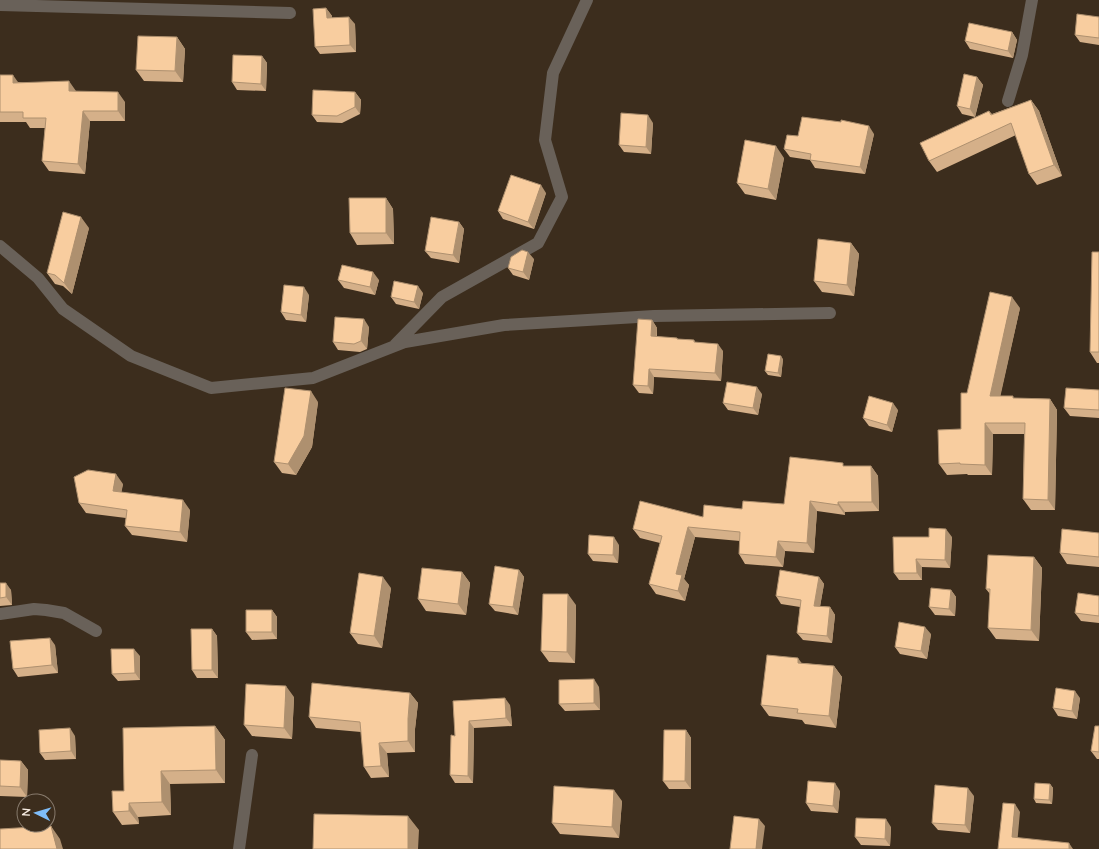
<svg xmlns="http://www.w3.org/2000/svg" width="1099" height="849" viewBox="0 0 1099 849" font-family="Lato,sans-serif">
	<style>
		.lines { fill: none; stroke-linecap: round; stroke-linejoin: round }
		.street { stroke: #696159; stroke-width: 12 }
		.wall { fill: #d5b089 }
		.shaded-wall { fill: #ae906f }
		.building { fill: #f8cd9f; stroke: #ae906f }
	</style>
	<rect width="100%" height="100%" fill="#3c2d1d"/>
	<g class="lines">
		<path class="street" d="M0,5L290,13
			M1008,101L1022,55L1032,0
			M0,246L38,278L63,309L131,356L211,388L313,378L405,342L504,325L654,316L830,313
			M395,345L442,297L538,243L562,197L545,140L553,73L587,0
			M0,614L34,609L46,610L64,613L96,631
			M239,849L252,755"/>
	</g>
	<path class="wall" d="M326,8L332,16V18L355,24L356,52L320,54L315,47Z
		M1099,17V45L1080,42L1075,35Z
		M1012,32L1017,40L1013,58L970,49L965,41Z
		M177,37L185,49L183,82L144,81L136,70Z
		M262,56L267,63L266,91L237,90L232,82Z
		M0,75L18,82L76,92L125,102V121H90L85,174L49,171L42,161L45,128H30L26,122H0Z
		M977,77L983,85L975,117L962,114L957,106Z
		M355,92L361,100L360,114L342,123L317,122L312,115Z
		M1031,100L1039,111L1062,176L1037,185L1029,174L1016,135L937,172L929,161L989,111L992,114Z
		M653,123L651,154L624,152L619,145Z
		M874,134L865,174L815,168L810,160L790,157L784,149L798,136Z
		M784,158L776,200L745,194L737,183Z
		M546,193L534,229L503,219L498,211Z
		M386,198L393,209L394,244L357,245L350,233Z
		M459,222L464,229L459,263L431,258L425,251Z
		M89,228L72,294L63,286L55,284L47,273Z
		M851,243L859,254L854,296L822,292L814,281Z
		M1099,252V363H1097L1090,352Z
		M534,259L529,280L513,275L508,268Z
		M338,280H379L375,295L344,288Z
		M423,293L419,309L396,304L391,297Z
		M309,295L306,322L286,320L281,312Z
		M1020,308L1000,396L1015,398L1050,399L1057,410L1055,510H1031L1023,499L1024,434H993L992,475H968L967,474L947,475L939,464L961,429L967,393Z
		M652,320L657,328V337L677,338L678,339L694,340L695,342L723,351L721,381L654,377L653,394L639,393L633,385Z
		M369,327L367,349L360,352L338,350L333,342Z
		M783,359L781,377L768,375L765,371Z
		M1099,390V418L1070,416L1064,408Z
		M762,394L758,415L728,410L723,403Z
		M318,402L312,447L296,475L282,473L274,462Z
		M898,410L892,432L869,426L863,418Z
		M871,466L878,476L879,511L845,512V515L817,511L814,553L785,551L783,567L745,564L739,554L740,541L695,537L684,579L689,585L685,601L656,594L649,584L660,543L640,538L633,529L703,517L742,509L784,504Z
		M123,484L121,492L190,510L187,542L132,535L125,526L126,518L86,513L79,503Z
		M1099,533V567L1067,564L1060,553Z
		M952,537L950,568L922,567V580H899L894,573Z
		M619,545L618,563L593,561L588,554Z
		M1034,557L1042,568L1039,641L996,639L988,628L990,594L986,589Z
		M519,570L524,577L518,615L495,611L489,604Z
		M462,572L470,583L466,615L426,611L418,599Z
		M819,577L824,584L820,606L830,607L835,615L832,643L803,640L797,633L800,607L781,604L776,596Z
		M0,583L11,590L12,605L0,606Z
		M391,588L382,648L358,644L350,633Z
		M951,590L956,597L955,616L935,615L929,607Z
		M1099,596V623L1081,621L1075,613Z
		M576,605L575,663L549,662L541,651Z
		M272,610L277,617V639L252,640L246,632Z
		M212,629L217,636L218,678H197L192,670Z
		M931,634L927,659L900,654L895,647Z
		M55,645L58,673L18,677L13,669Z
		M140,656V680L118,681L112,674Z
		M802,663L834,666L842,677L836,728L805,724L802,720L769,716L761,705Z
		M599,687L600,710L565,711L559,704Z
		M410,693L418,703L415,729V752L387,753L389,777L371,778L364,767L361,732L316,728L309,717Z
		M294,697L292,739L252,736L244,725Z
		M1080,698L1077,719L1058,716L1053,708Z
		M453,701L510,705L512,726L474,728L473,783H455L450,775L455,736Z
		M215,726L225,740V783L170,784L171,815L138,817L139,824L122,825L113,812L124,791Z
		M1099,726V759H1097L1091,751Z
		M686,730L691,738V789H669L663,781Z
		M75,736L76,759L45,760L40,753Z
		M0,760L21,761L28,770L27,797L0,796Z
		M1050,784L1053,788L1052,804L1036,803L1034,799Z
		M840,791L838,813L811,811L806,803Z
		M974,796L970,833L938,830L932,823Z
		M622,801L619,838L560,834L552,823Z
		M891,827L890,846L861,845L855,837Z"/>
	<path class="shaded-wall" d="M326,8L332,16V25L327,18Z
		M349,17L355,24L356,52L350,45Z
		M1012,32L1017,40L1013,58L1008,51Z
		M177,37L185,49L183,82L175,71Z
		M262,56L267,63L266,91L261,84Z
		M13,75L20,85L13,83Z
		M977,77L983,85L975,117L970,109Z
		M69,81L76,91H69Z
		M118,92L125,102V121L118,111Z
		M355,92L361,100L360,114L355,107Z
		M1031,100L1039,111L1062,176L1054,165Z
		M83,111L90,121L85,174L78,164Z
		M648,115L653,123L651,154L646,147Z
		M869,126L874,134L865,174L860,167Z
		M776,146L784,158L776,200L768,189Z
		M541,185L546,193L534,229L528,222Z
		M386,198L393,209L394,244L386,233Z
		M81,217L89,228L72,294L64,283Z
		M459,222L464,229L459,263L453,255Z
		M851,243L859,254L854,296L847,285Z
		M528,252L534,259L529,280L523,272Z
		M373,272L379,280L375,295L370,287Z
		M418,286L423,293L419,309L414,302Z
		M304,287L309,295L306,322L301,315Z
		M1012,297L1020,308L998,407L990,396Z
		M364,319L369,327L367,349L361,341Z
		M652,320L657,328L656,344L651,336Z
		M718,344L723,351L721,381L715,373Z
		M781,356L783,359L781,377L778,373Z
		M649,369L654,377L653,394L648,386Z
		M757,387L762,394L758,415L753,408Z
		M311,391L318,402L312,447L296,475L288,464Z
		M1050,399L1057,410L1055,510L1048,500Z
		M893,403L898,410L892,432L887,425Z
		M985,423L993,434L992,475L985,465Z
		M871,466L878,476L879,511L872,502Z
		M116,474L123,484L120,501L113,491Z
		M183,500L190,510L187,542L180,532Z
		M810,501L817,511L814,553L807,543Z
		M838,502L845,512V515L838,505Z
		M688,527L695,537L684,579L689,585L685,601L678,591L676,574Z
		M946,529L952,537L950,568L945,560Z
		M614,537L619,545L618,563L613,555Z
		M778,541L785,551L783,567L776,557Z
		M1034,557L1042,568L1039,641L1031,630Z
		M916,559L922,567V580L917,573Z
		M519,570L524,577L518,615L513,607Z
		M462,572L470,583L466,615L458,604Z
		M383,577L391,588L382,648L374,636Z
		M819,577L824,584L819,613L814,606Z
		M6,583L11,590L12,605L6,597Z
		M951,590L956,597L955,616L949,609Z
		M568,594L576,605L575,663L567,652Z
		M830,607L835,615L832,643L827,636Z
		M272,610L277,617V639L272,632Z
		M925,627L931,634L927,659L921,651Z
		M212,629L217,636L218,678L212,670Z
		M50,638L55,645L58,673L52,665Z
		M134,649L140,656V680L135,673Z
		M798,658L806,669L798,663Z
		M834,666L842,677L836,728L829,716Z
		M594,679L599,687L600,710L594,703Z
		M286,686L294,697L292,739L284,728Z
		M1075,691L1080,698L1077,719L1072,711Z
		M410,693L418,703L415,729V752L408,741V719Z
		M505,698L510,705L512,726L506,718Z
		M469,721L474,728L473,783L468,776Z
		M215,726L225,740V783L216,770Z
		M70,728L75,736L76,759L71,751Z
		M686,730L691,738V789L685,781Z
		M379,743L387,753L389,777L381,766Z
		M21,761L28,770L27,797L20,787Z
		M161,771L170,784L171,815L162,802Z
		M835,783L840,791L838,813L833,806Z
		M1050,784L1053,788L1052,804L1049,800Z
		M968,788L974,796L970,833L965,825Z
		M614,790L622,801L619,838L612,827Z
		M129,803L138,817L139,824L129,811Z
		M1015,804L1020,812L1017,845L1012,837Z
		M408,816L419,830L418,849H408Z
		M759,819L765,826L762,849H756Z
		M886,819L891,827L890,846L885,839Z
		M51,826L60,839L63,849H57Z
		M1069,843L1073,849H1069Z"/>
	<path class="building" d="M326,8L327,18L349,17L350,45L315,47L313,9Z
		M1077,14L1099,17V38L1075,35Z
		M969,23L1012,32L1008,51L965,41Z
		M138,36L177,37L175,71L136,70Z
		M233,55L262,56L261,84L232,82Z
		M964,74L977,77L970,109L957,106Z
		M0,75H13V83L69,81V91L118,92V111H83L78,164L42,161L46,118H23V112H0Z
		M313,90L355,92V107L337,116L312,115Z
		M1031,100L1054,165L1029,174L1011,123L929,161L920,143L989,111L991,115Z
		M621,113L648,115L646,147L619,145Z
		M802,117L841,122V120L869,126L860,167L810,160L811,154L784,149L787,135L798,136Z
		M745,140L776,146L768,189L737,183Z
		M511,175L541,185L528,222L498,211Z
		M349,198H386V233H350Z
		M63,212L81,217L64,283L55,275L47,273Z
		M431,217L459,222L453,255L425,251Z
		M818,239L851,243L847,285L814,281Z
		M522,250L528,252L523,272L508,268L511,257Z
		M1092,252H1099V352H1090Z
		M342,265L373,272L370,287L338,280Z
		M394,281L418,286L414,302L391,297Z
		M284,285L304,287L301,315L281,312Z
		M990,292L1012,297L990,396H1013V398L1050,399L1048,500L1023,499L1025,423H985V465L960,464V463L939,464L938,430L961,429V393H967Z
		M335,317L364,319L361,341L354,344L333,342Z
		M638,319L652,320L651,336L677,338V339L694,340V342L718,344L715,373L649,369L648,386L633,385Z
		M768,354L781,356L778,373L765,371Z
		M727,382L757,387L753,408L723,403Z
		M285,388L311,391L304,436L288,464L274,462Z
		M1066,388L1099,390V410L1064,408Z
		M869,396L893,403L887,425L863,418Z
		M790,457L843,463V466H871L872,502H838V505L810,501L807,543L778,541L776,557L739,554L740,532L688,527L676,574L682,575L678,591L649,584L662,536L633,529L640,501L703,517L704,505L742,509L743,501L784,504Z
		M88,470L116,474L113,491L183,500L180,532L125,526L127,510L79,503L74,477Z
		M929,528L946,529L945,560L916,559L917,573H894L893,537H929Z
		M1062,529L1099,533V557L1060,553Z
		M589,535L614,537L613,555L588,554Z
		M988,555L1034,557L1031,630L988,628L990,589H986Z
		M495,566L519,570L513,607L489,604Z
		M422,568L462,572L458,604L418,599Z
		M780,570L819,577L814,606L830,607L827,636L797,633L801,600L776,596Z
		M359,573L383,577L374,636L350,633Z
		M0,583H6V597L0,598Z
		M931,588L951,590L949,609L929,607Z
		M1078,593L1099,596V616L1075,613Z
		M543,594H568L567,652L541,651Z
		M246,610H272V632H246Z
		M899,622L925,627L921,651L895,647Z
		M191,629H212V670H192Z
		M50,638L52,665L13,669L10,641Z
		M111,649H134L135,673L112,674Z
		M767,655L798,658V663L834,666L829,716L797,713L798,709L761,705Z
		M594,679V703L559,704V680Z
		M312,683L410,693L408,719V741L379,743L381,766L364,767L360,722L309,717Z
		M246,684L286,686L284,728L244,725Z
		M1056,688L1075,691L1072,711L1053,708Z
		M505,698L506,718L469,721L468,776L450,775L451,735L455,736L453,701Z
		M215,726L216,770L161,771L162,802L129,803V811L113,812L112,791H124L123,728Z
		M1095,726H1099V752L1091,751Z
		M70,728L71,751L40,753L39,730Z
		M664,730H686L685,781H663Z
		M0,760L21,761L20,787L0,786Z
		M808,781L835,783L833,806L806,803Z
		M1035,783L1050,784L1049,800L1034,799Z
		M935,785L968,788L965,825L932,823Z
		M554,786L614,790L612,827L552,823Z
		M1003,803L1015,804L1012,837L1069,843V849H998Z
		M314,814L408,816V849H313Z
		M734,816L759,819L756,849H730Z
		M856,818L886,819L885,839L855,837Z
		M51,826L57,849H0V829Z"/>
	<g transform="translate(36 813) rotate(275)"><circle r="19" fill="#3c2d1d" stroke="#877a6c"/>
	<path d="M0-3L7 15L0 10L-7 15Z" fill="#7fbdf9"/>
	<text y="-6" font-size="11" font-weight="bold" text-anchor="middle" fill="#f7ede3">N</text>
	</g>
</svg>
